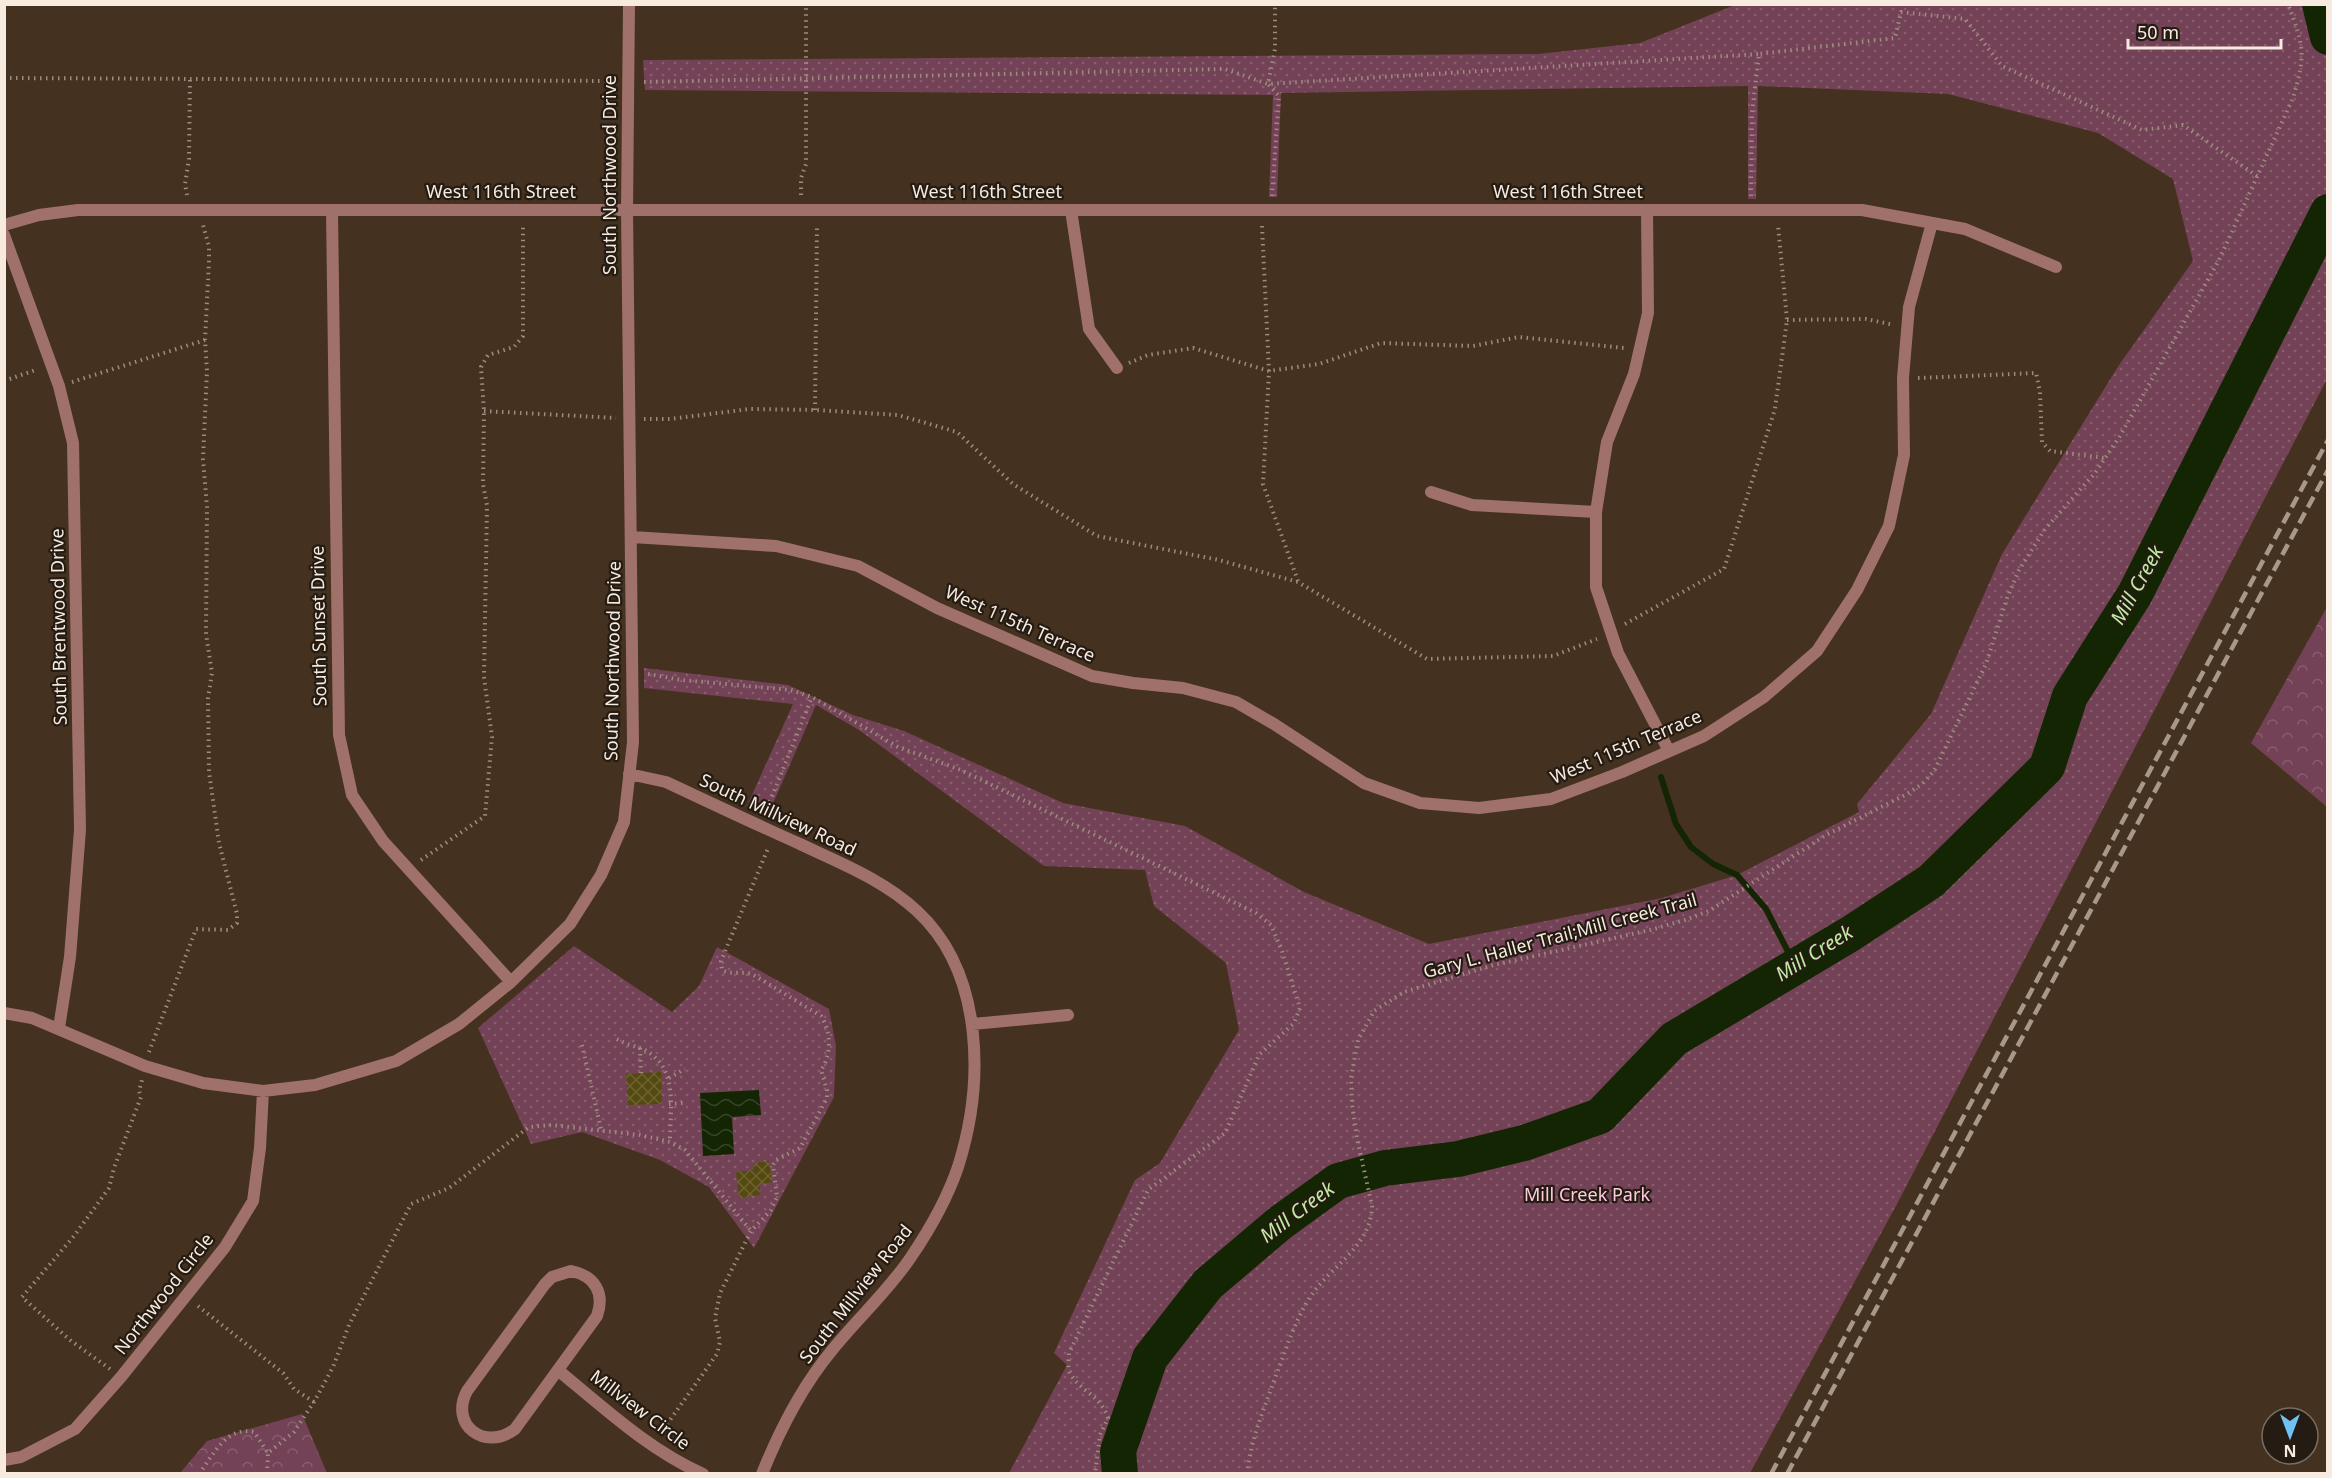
<svg xmlns="http://www.w3.org/2000/svg" width="2332" height="1478" viewBox="0 0 2332 1478" font-family="'Noto Sans',sans-serif">
	<style>
		.forest { fill: url(#forest-crowns) }
		.park { fill: url(#park-dots) }
		.water { fill: url(#water-waves) }
		.lines { fill: none; stroke-linecap: round; stroke-linejoin: round }
		.stream { stroke: #132503; stroke-width: 6 }
		.river { stroke: #132503; stroke-width: 36 }
		.building { fill: url(#building-cross-hatch) }
		.path { stroke: #9e8d7e; stroke-width: 4; stroke-dasharray: 1.5 4.5; stroke-linecap: butt }
		.minor { stroke: #a0716a; stroke-width: 12 }
		.rail { stroke: #a8988a; stroke-width: 4.5; stroke-dasharray: 12 6; stroke-linecap: butt }
		.labels { text-anchor: middle; stroke-width: 4.5; stroke-linejoin: round; paint-order: stroke }
		.street-label { font-size: 18px; fill: #f7eadf; stroke: #241b13 }
		.park-label { font-size: 18px; fill: #ffcbde; stroke: #241b13 }
		.water-label { font-size: 20px; font-style: italic; fill: #c0eba2; stroke: #241b13 }
	</style>
	<defs>
		<pattern id="forest-crowns" width="20" height="18" patternUnits="userSpaceOnUse" patternTransform="scale(1.5)"><rect width="20" height="18" fill="#734256"/><path d="M2 6a3 3 0 1 1 6 0M12 15a3 3 0 1 1 6 0" fill="none" stroke="#885d6e"/></pattern>
		<pattern id="park-dots" width="8" height="8" patternUnits="userSpaceOnUse" patternTransform="scale(1.5)"><rect width="8" height="8" fill="#734256"/><path d="M2 2h.1M6 6h.1" fill="none" stroke="#885d6e" stroke-width="1.8" stroke-linecap="round"/></pattern>
		<pattern id="water-waves" width="16" height="10" patternUnits="userSpaceOnUse" patternTransform="scale(1.5)"><rect width="16" height="10" fill="#132503"/><path d="M0 5q4-4 8 0t8 0" fill="none" stroke="#364527"/></pattern>
		<pattern id="building-cross-hatch" width="8" height="8" patternUnits="userSpaceOnUse" patternTransform="scale(1.5)"><rect width="8" height="8" fill="#54490f"/><path d="M0 0l8 8M0 8l8-8" fill="none" stroke="#6d6332"/></pattern>
	</defs>
	<rect width="100%" height="100%" fill="#45311f"/>
	<path class="forest" d="M2327,607L2328,807H2327L2251,743Z
		M302,1414L327,1473H180L207,1441Z"/>
	<path class="park" d="M2098,4L2327,5V379L1897,1204L1750,1473H1009L1067,1365L1054,1353L1135,1180L1160,1163L1239,1030L1226,963L1154,906L1145,870L1044,866L859,730L816,705L768,815L747,806L793,704L644,688V668L788,685L853,715L904,731L1063,803L1185,826L1304,892L1429,944L1662,898L1737,875L1859,812L1857,804L1931,714L2002,554L2119,365L2193,261L2173,179L2098,133L1948,94L1758,86L1756,199H1748V86L1281,93L1277,197H1269L1273,95L645,90L643,60L1538,54L1640,43L1735,5Z
		M574,946L672,1012L699,986L717,947L829,1009L836,1046L834,1097L754,1248L709,1187L660,1160L582,1132L531,1144L478,1028Z"/>
	<path class="water" d="M759,1090L761,1115L732,1117L734,1154L703,1156L700,1093Z"/>
	<g class="lines">
		<path class="stream" d="M1661,777L1676,824L1691,847L1713,864L1737,875L1766,909L1796,967"/>
		<path class="river" d="M2320,4L2328,37
			M1120,1474L1118,1451L1150,1358L1208,1284L1280,1223L1338,1181L1385,1168L1458,1159L1524,1143L1600,1116L1674,1039L1850,934L1931,881L2047,767L2070,696L2135,594L2328,212"/>
	</g>
	<path class="building" d="M661,1072L662,1104L628,1105L626,1074Z
		M769,1161L772,1182L760,1184V1195L739,1198L736,1172L754,1170L753,1163Z"/>
	<g class="lines">
		<path class="path" d="M4,78L613,81
			M644,82L1225,69L1268,84L1759,54
			M187,195L185,184L189,159L190,79
			M801,195V178L806,164V4
			M1272,196L1279,96L1268,84L1275,49V4
			M1751,196L1752,113L1759,54L1895,38L1901,12L1965,19L2002,66L2142,130L2183,125L2257,176
			M1262,226L1269,371L1263,484L1298,581
			M1787,320L1866,319L1894,325
			M1129,363L1148,355L1193,348L1269,371L1319,364L1381,343L1473,346L1519,337L1624,348
			M1918,378L2036,373L2040,392L2042,442L2050,451L2105,458
			M4,381L38,369
			M72,382L205,340
			M815,410L817,225
			M484,411L616,418
			M644,419H670L750,409L815,410L898,415L957,432L1013,484L1097,536L1219,560L1298,582L1427,659L1553,656L1597,639
			M1625,624L1724,569L1775,409L1787,320L1778,225
			M648,674L682,680L791,690L812,697L898,747L961,770L1256,913L1271,925L1282,951L1300,1008L1294,1023L1259,1055L1225,1133L1148,1190L1069,1353C1069,1359 1067,1368 1070,1373C1080,1392 1100,1394 1108,1418L1100,1435L1095,1474
			M763,812L771,799L812,697
			M421,860L485,816L492,737L484,677L487,505L483,484L484,411L481,367L488,355L514,347L523,336V224
			M617,1039C628,1046 641,1046 651,1054C678,1073 670,1113 670,1142
			M582,1045L601,1129
			M640,1048L641,1073
			M149,1052L196,929L228,930L237,923V914L219,843L209,772L208,698L212,673L206,634L207,507L203,459L207,371L205,340L209,262V247L203,225
			M669,1078L685,1069
			M669,1104L683,1103
			M198,1306L283,1373L294,1389L314,1402
			M110,1369L70,1340L22,1297L74,1236L109,1188L114,1168L141,1097L139,1091L142,1080
			M660,1434L717,1354L720,1342L715,1318L720,1293L751,1231L771,1210L777,1197L773,1165L776,1160L800,1148L827,1098V1090L821,1070C832,1055 831,1031 821,1016L752,974C742,971 730,975 722,970L721,961L769,846
			M199,1474C214,1454 226,1426 254,1432L268,1453L294,1432L314,1402L333,1367L349,1325L411,1204L449,1188L529,1127L552,1125L640,1135L670,1142L685,1150L751,1231
			M267,1474L268,1453
			M1247,1474C1251,1438 1265,1406 1277,1373C1286,1349 1294,1324 1307,1302C1327,1267 1371,1249 1372,1206L1357,1138L1352,1104L1351,1078L1358,1040L1374,1011L1404,992L1490,966L1650,930L1685,920L1709,911L1826,835L1907,794L1922,784L1934,771L1986,664L2007,598L2019,570L2045,529L2095,473L2120,436L2219,260L2293,98C2306,54 2304,47 2288,4"/>
		<path class="minor" d="M332,210L339,735L352,795L383,841L511,982
			M1071,210L1089,329L1117,368
			M1647,210L1648,313L1634,374L1607,442L1596,512V587L1618,653L1669,751
			M4,225L39,215L78,210H1862L1965,229L2056,267
			M4,235L59,386L73,443L80,830L70,957L59,1028
			M1431,492L1472,505L1596,512
			M632,537L776,546L858,566L937,608L1092,676L1133,683L1183,688L1236,702L1274,724L1364,783L1420,803L1479,808L1551,799L1622,772L1704,736L1764,697L1817,651L1857,590L1889,526L1904,455L1903,378L1909,307L1932,223
			M629,774L666,782C711,803 755,824 800,844C840,863 884,880 917,911C985,974 984,1085 958,1167C947,1199 930,1229 911,1257C889,1290 858,1318 833,1349C802,1386 780,1429 762,1474
			M4,1013L32,1018L145,1066L203,1083L263,1091L315,1085L396,1061L459,1024L511,982L570,924L601,875L624,822L633,742L627,210L629,4
			M973,1024L1068,1015
			M571,1271C595,1276 605,1293 597,1316L515,1429C485,1452 449,1425 467,1391L545,1284L552,1277Z
			M559,1371C604,1408 649,1450 703,1474
			M4,1460L21,1457L75,1429L121,1377L225,1247L253,1201L260,1148L263,1091"/>
		<path class="rail" d="M1771,1474L2328,440
			M1787,1474L2328,470"/>
	</g>
	<g class="labels">
		<g class="street-label">
			<text transform="translate(610 175) rotate(-90)" y="6">South Northwood Drive</text>
			<text x="501" y="198">West 116th Street</text>
			<text x="987" y="198">West 116th Street</text>
			<text x="1568" y="198">West 116th Street</text>
			<text transform="translate(1020 624) rotate(24)" y="6">West 115th Terrace</text>
			<text transform="translate(319 626) rotate(-91)" y="6">South Sunset Drive</text>
			<text transform="translate(59 627) rotate(-91)" y="6">South Brentwood Drive</text>
			<text transform="translate(613 661) rotate(-89)" y="6">South Northwood Drive</text>
			<text transform="translate(1626 747) rotate(-23)" y="6">West 115th Terrace</text>
			<text transform="translate(778 815) rotate(25)" y="6">South Millview Road</text>
			<text transform="translate(1560 936) rotate(-15)" y="6">Gary L. Haller Trail;Mill Creek Trail</text>
			<text transform="translate(164 1294) rotate(-52)" y="6">Northwood Circle</text>
			<text transform="translate(856 1294) rotate(-52)" y="6">South Millview Road</text>
			<text transform="translate(640 1410) rotate(37)" y="6">Millview Circle</text>
		</g>
		<g class="park-label">
			<text x="1587" y="1201">Mill Creek Park</text>
		</g>
		<g class="water-label">
			<text transform="translate(2137 585) rotate(-61)" y="7">Mill Creek</text>
			<text transform="translate(1814 953) rotate(-32)" y="7">Mill Creek</text>
			<text transform="translate(1297 1212) rotate(-37)" y="7">Mill Creek</text>
		</g>
	</g>
	<rect width="2332" height="1478" fill="none" stroke="#f7eadf" stroke-width="12"/>
	<g transform="translate(2290 1436) rotate(180)"><circle r="28" fill="#241b13" stroke="#786e65" stroke-width="1.5"/>
	<path d="M0-4.5L10 22L0 15L-10 22Z" fill="#70c2f4"/>
	<text y="-9" font-size="16" font-weight="bold" text-anchor="middle" fill="#f7eadf">N</text>
	</g>
	<path d="M2128 39v9h153v-9" fill="none" stroke="#f7eadf" stroke-width="3"/>
	<text x="2137" y="39" font-size="18" fill="#f7eadf" stroke="#241b13" stroke-width="4.5" paint-order="stroke">50 m</text>
</svg>
